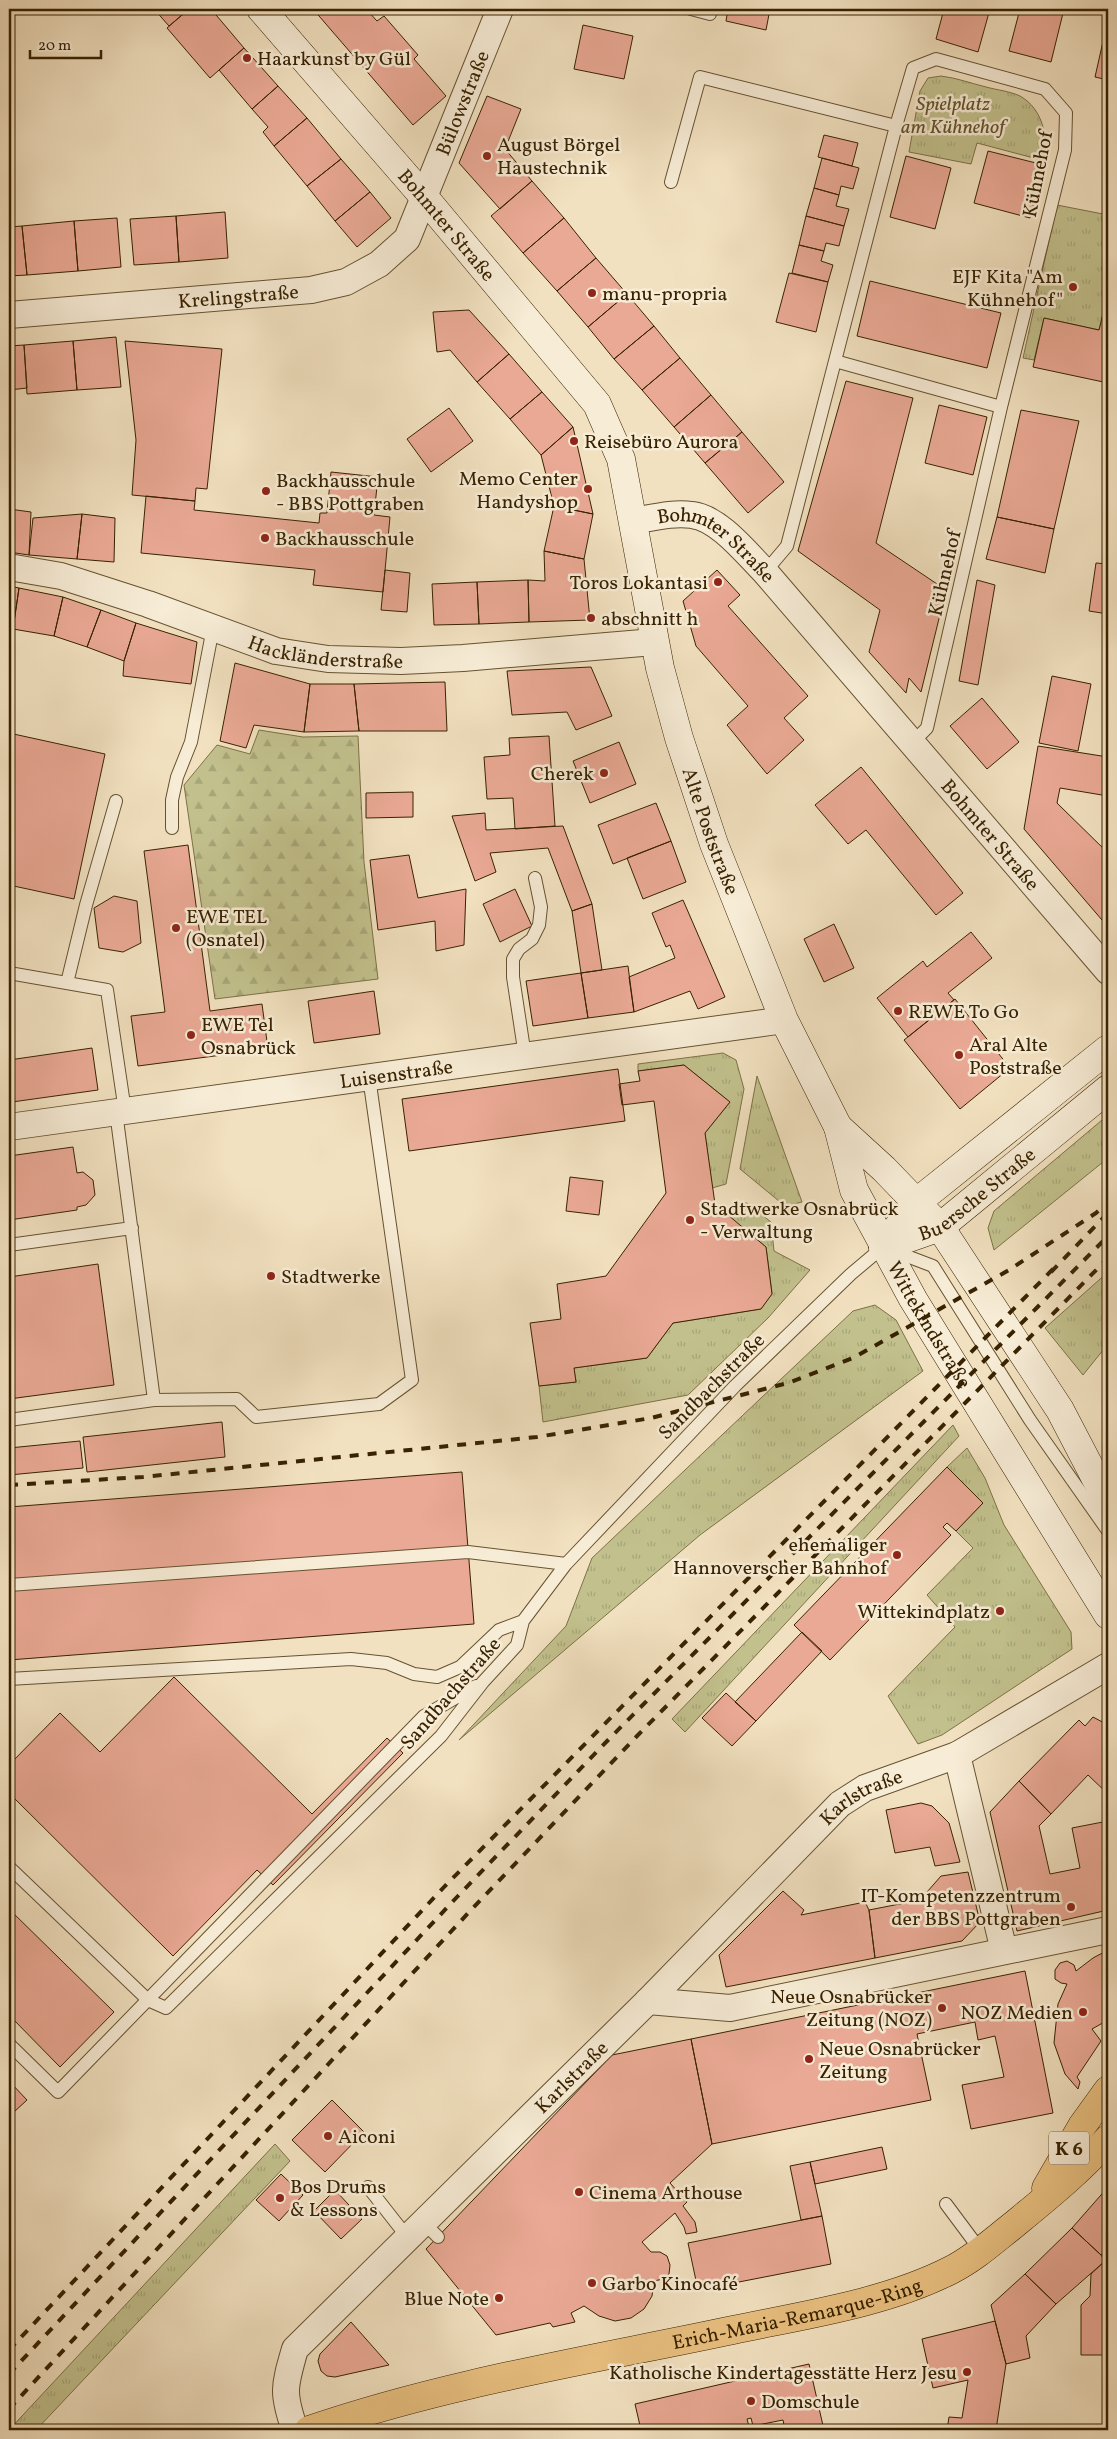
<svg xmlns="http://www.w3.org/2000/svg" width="1117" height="2439" viewBox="0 0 1117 2439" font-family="Vollkorn,serif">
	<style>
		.grass { fill: url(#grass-tufts); stroke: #7d7246 }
		.forest { fill: url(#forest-firs); stroke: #7d7246 }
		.building { fill: #eaa995; stroke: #382200 }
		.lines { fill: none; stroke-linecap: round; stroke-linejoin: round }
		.lane-casing { stroke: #665230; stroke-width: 14 }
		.street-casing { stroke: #665230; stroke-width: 28 }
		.secondary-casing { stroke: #382200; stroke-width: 29 }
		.primary-casing { stroke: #382200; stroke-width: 29 }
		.lane { stroke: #f7ecd6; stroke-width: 12 }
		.street { stroke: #f7ecd6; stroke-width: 26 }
		.secondary { stroke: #f7ecd6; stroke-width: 28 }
		.primary { stroke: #e9c080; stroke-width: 28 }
		.rail { stroke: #382200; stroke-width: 4; stroke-dasharray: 9 9; stroke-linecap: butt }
		.poi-dot { fill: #8f2418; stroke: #f7ecd6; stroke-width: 2 }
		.labels { text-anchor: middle; stroke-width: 5; stroke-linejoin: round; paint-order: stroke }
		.shield { fill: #f7ecd6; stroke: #715f40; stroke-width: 1 }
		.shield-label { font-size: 19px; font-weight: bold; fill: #382200 }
		.poi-label { font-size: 20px; fill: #382200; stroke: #f7ecd6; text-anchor: start }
		.street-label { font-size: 20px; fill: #382200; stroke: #f7ecd6 }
		.park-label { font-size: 20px; font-style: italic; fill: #61522a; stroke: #f7ecd6 }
	</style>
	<defs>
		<pattern id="grass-tufts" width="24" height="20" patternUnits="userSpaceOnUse" patternTransform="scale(1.25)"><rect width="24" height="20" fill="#c2c18d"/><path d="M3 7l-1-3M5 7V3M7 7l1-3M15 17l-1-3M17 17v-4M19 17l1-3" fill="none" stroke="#a7a678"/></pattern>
		<pattern id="forest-firs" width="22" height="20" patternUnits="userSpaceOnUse" patternTransform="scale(1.25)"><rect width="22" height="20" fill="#c2c18d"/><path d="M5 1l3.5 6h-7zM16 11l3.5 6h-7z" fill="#a7a678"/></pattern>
	</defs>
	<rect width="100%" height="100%" fill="#f2e1c0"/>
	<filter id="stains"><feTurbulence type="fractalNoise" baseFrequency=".004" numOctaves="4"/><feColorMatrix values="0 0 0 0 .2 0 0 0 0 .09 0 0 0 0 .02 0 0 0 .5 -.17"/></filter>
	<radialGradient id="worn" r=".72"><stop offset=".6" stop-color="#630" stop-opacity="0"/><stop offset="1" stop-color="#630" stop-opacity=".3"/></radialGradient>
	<path class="grass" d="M941,76C957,78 970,83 986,87C997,90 1009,91 1020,96C1043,109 1048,137 1045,161L977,143L971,164L909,152L920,91L928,78Z
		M1057,205L1108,215V294L1099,330L1044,318L1034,360L1023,358Z
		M723,1053L736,1060L744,1089L726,1184L712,1188L705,1133L730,1102L684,1065L638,1071V1064Z
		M757,1076L802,1202L785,1206L740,1169Z
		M1108,1115V1158L994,1250L988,1228L994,1211Z
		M739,1203H747L771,1222L774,1251L810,1270L768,1318L688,1395L543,1422L539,1386L576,1382L574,1368L647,1358L673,1323L761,1309L772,1293L766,1247L726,1214Z
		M1108,1272V1344L1083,1375L1045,1328Z
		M875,1305L896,1320L923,1371L700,1535L459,1740L566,1626L592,1558L853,1311Z
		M953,1425L959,1436L685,1732L672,1719Z
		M967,1448L985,1478L1004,1525L1071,1632L1072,1649L942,1735L918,1744L888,1696L955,1627L927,1595L973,1548L956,1531L983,1503L947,1467Z
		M275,2144L290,2161L36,2430H9Z"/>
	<path class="forest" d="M259,730L303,737L358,736L364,862L378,979L215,999L184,785L217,745L250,754Z"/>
	<path class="building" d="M154,9H189L169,26Z
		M189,9H211L244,48L210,78L167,28Z
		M313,9H366L377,21L384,16L418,55L414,59L446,96L413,125Z
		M728,9H770L766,30L726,21Z
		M944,9H990L978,52L936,39Z
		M1020,9H1064L1051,62L1009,51Z
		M1108,19V80L1095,77Z
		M583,25L633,36L624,79L574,69Z
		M244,48L278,86L252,109L219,70Z
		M278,86L307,118L274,146L263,132L268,127L252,109Z
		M487,96L521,109L505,149L532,181L500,209L459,163Z
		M307,118L341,159L307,186L274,146Z
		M824,135L858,143L852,166L818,157Z
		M988,151L1044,165L1030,218L974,203Z
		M906,156L951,168L935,229L890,217Z
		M822,158L859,168L853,189L841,186L839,195L814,188Z
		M341,159L370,192L335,221L307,186Z
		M532,181L564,218L523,253L491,216Z
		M814,188L839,195L836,206L849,209L844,226L806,216Z
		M370,192L391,218L357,247L335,221Z
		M225,212L228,258L179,262L176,216Z
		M176,216L179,262L134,265L130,219Z
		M806,216L844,226L839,246L826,243L824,251L799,245Z
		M117,218L121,267L78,271L74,221Z
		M564,218L596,258L557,291L523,253Z
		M74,221L78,271L27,275L22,226Z
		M22,226L27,275L9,276V227Z
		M799,245L824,251L821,261L833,265L828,282L792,273Z
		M596,258L627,294L588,327L557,291Z
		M789,273L828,282L816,332L776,322Z
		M870,281L1001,313L987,368L857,336Z
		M627,294L654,326L614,359L588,327Z
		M1108,294V383L1033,367L1044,318L1099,330Z
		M469,310L509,354L477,382L450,350L437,352L433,312Z
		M654,326L680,358L642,390L614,359Z
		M116,337L121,387L77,390L73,341Z
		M73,341L77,390L27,394L24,345Z
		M125,341L222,349L207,489L196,488L195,501L132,495L136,440Z
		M24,345L27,388L9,390V346Z
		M509,354L542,392L510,419L477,382Z
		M680,358L711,395L674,427L642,390Z
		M846,381L913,398L876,543L946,590L921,692L909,678L906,693L869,652L880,610L798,551Z
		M542,392L573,427L541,455L510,419Z
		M711,395L742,432L705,463L674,427Z
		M939,405L987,417L973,475L925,463Z
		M449,408L473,441L431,472L407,439Z
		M1021,410L1079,421L1054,529L997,517Z
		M573,427L593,514L554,506L541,455Z
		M742,432L784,482L748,513L705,463Z
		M331,472L378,477L374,515L390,517L383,592L313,585L315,570L141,553L146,496L195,501L194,510L319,523L320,513H327Z
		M554,506L593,514L584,559L544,551Z
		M9,509L31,512L29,555L9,552Z
		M82,514L115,518L114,562L77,559Z
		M82,514L77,559L29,555L33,518Z
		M997,517L1054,529L1045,573L986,559Z
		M544,551L584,559L590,620L529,622L528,580L545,581Z
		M1096,563L1108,564V614L1089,611Z
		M385,570L410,573L407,612L381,610Z
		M717,570L740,595L728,606L808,696L784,718L804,740L767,774L727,725L748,706L696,646L683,601Z
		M528,580L529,622L479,624L477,582Z
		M977,580L995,585L978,685L959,681Z
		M477,582L479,624L434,625L432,584Z
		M9,586L19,588L13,629L9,628Z
		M19,588L63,597L54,636L13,629Z
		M63,597L101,610L87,647L54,636Z
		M101,610L136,623L124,661L87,647Z
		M136,623L197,642L191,684L123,676L124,661Z
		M235,663L310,684L304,732L254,725L246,748L220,741Z
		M591,667L612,716L576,730L567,712L512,715L507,671Z
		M1052,676L1091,684L1078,751L1039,743Z
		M445,682L447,731H359L354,684Z
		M310,684H354L359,731L304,732Z
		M982,698L1019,742L987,769L950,726Z
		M9,733L105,754L74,899L9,885Z
		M549,736L555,826L515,829L513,798L487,799L484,757L510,755L509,738Z
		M619,742L636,784L590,803L573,761Z
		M1038,746L1108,757V796L1060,788L1057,803L1108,853V927L1024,829Z
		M861,767L963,893L936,915L866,830L848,844L815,805Z
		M413,792V817L366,818V793Z
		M656,803L671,841L613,864L598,825Z
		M485,813L486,830L563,826L592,904L572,911L548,848L490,853L496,872L475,881L452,816Z
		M671,841L686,882L643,899L627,858Z
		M188,845L210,1011L262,1004L268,1049L138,1066L131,1016L165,1012L144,851Z
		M409,855L418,898L466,889L464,945L436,951L435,921L378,930L370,860Z
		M515,889L532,926L500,942L483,904Z
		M114,896L137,901L141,943L123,952L99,948L94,908Z
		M683,900L725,997L698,1009L690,991L634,1012L629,977L675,958L670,945L666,947L652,913Z
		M592,904L602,970L581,973L572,911Z
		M834,924L854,968L824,982L804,939Z
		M971,932L992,958L948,993L954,1000L908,1037L877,998L923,961L927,967Z
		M628,966L634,1012L588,1018L581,973Z
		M581,973L588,1018L533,1026L526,981Z
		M374,991L380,1034L314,1043L308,1001Z
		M955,999L1010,1068L960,1109L904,1040Z
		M92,1048L98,1090L12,1102L9,1060Z
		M684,1065L730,1102L705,1133L715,1204L766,1247L772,1294L761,1309L673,1323L647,1358L574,1368L576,1382L539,1386L530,1323L561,1319L557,1284L606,1276L666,1193L654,1101L622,1105L619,1084L640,1081L638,1071Z
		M618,1069L625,1121L409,1151L402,1099Z
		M73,1147L77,1173L83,1172L93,1180L95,1195L86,1205L77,1207V1210L9,1220V1156Z
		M570,1177L603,1181L599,1215L566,1211Z
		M98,1264L114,1385L9,1399V1277Z
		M222,1422L225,1457L87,1472L83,1437Z
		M80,1441L83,1468L9,1475V1448Z
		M947,1467L983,1503L956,1531L947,1523L943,1527L951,1535L830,1660L794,1625Z
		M462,1472L474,1624L9,1660V1507Z
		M802,1632L822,1651L756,1721L735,1702Z
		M174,1677L312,1814L387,1738L403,1753L273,1885L257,1870L173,1956L9,1793V1765L60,1713L100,1752Z
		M726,1693L756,1721L732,1746L702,1718Z
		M1093,1717L1108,1725V1794L1088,1775L1051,1814L1019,1781L1079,1720L1085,1726Z
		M1019,1781L1051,1814L1039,1826L1050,1874L1080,1868L1072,1828L1108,1821V1860H1106L1108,1870V1910L1017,1931L990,1812Z
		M921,1803L932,1806L949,1823L960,1862L935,1866L930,1847L895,1853L886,1810Z
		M968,1872L980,1922L962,1941L875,1958L869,1910L920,1900L941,1876Z
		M783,1891L804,1910L801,1915L865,1902L869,1910L875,1958L726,1987L719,1955Z
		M9,1909L114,2012L60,2067L9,2015Z
		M1108,1950V2020L1092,2029L1101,2041L1077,2077L1080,2082L1078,2089L1065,2074L1054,2043L1058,2004L1067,1984L1061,1983L1055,1979V1970L1060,1963L1067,1961L1074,1965L1076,1971L1093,1958Z
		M1025,1971L1053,2113L971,2129L962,2085L1004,2077L995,2036L978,2040L975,2022L917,2034L931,2100L712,2144L691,2039Z
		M691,2039L712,2144L670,2183L687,2202L683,2206L695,2222L697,2232L686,2234L684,2227L675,2213L642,2242L651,2252H660L667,2256L670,2265L669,2274L663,2279L654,2281L652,2296L644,2309L631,2318L615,2321L599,2316L584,2306L571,2313L575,2322L553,2327L550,2323L496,2335L426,2249L612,2055Z
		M9,2081L27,2100L14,2112L9,2107Z
		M332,2100L364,2132L325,2172L292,2140Z
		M882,2147L887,2169L815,2184L810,2162Z
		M810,2162L822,2216L801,2220L790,2166Z
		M281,2174L303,2195L279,2221L256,2200Z
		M1108,2187V2247L1101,2255L1072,2228Z
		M335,2190L362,2219L341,2239L314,2211Z
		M822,2216L831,2264L698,2290L688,2243Z
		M1072,2228L1101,2255L1105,2261L1056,2304L1025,2274Z
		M1105,2261L1104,2355H1081V2305L1090,2296L1091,2274Z
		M1025,2274L1056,2304L1026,2336L1030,2358L1006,2364L991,2305Z
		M995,2321L1006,2364L996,2430H947L949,2417L962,2418L968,2380L933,2388L922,2339Z
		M351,2322L389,2365L335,2377L327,2376L321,2371L318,2361L320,2354Z
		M809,2364L824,2430H785L783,2420L753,2426L751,2418L747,2419L750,2430H715V2426L710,2427L711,2430H641L635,2404Z"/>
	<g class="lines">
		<defs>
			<path id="lane" d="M691,9L710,14
				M671,182L700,77L896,126
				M835,361L896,126L913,68L936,59L1045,89L1066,113L1065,150L1001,407L927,728L913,742
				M765,572L787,546L835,361L1001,407
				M172,828V800L177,777L191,742L213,628
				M9,973L107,990L125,1111
				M67,983L86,905L116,801
				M525,1056L513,977V959L519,949L532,939L539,925L541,907L535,878
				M116,1112L154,1400L237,1399L256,1417L379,1404L412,1380L369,1077
				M9,1245L132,1228
				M9,1420L154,1400
				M9,1585L468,1552L566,1564
				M9,1679L351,1659L387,1663L414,1674L437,1677L460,1667L499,1630L523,1621
				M9,1867L148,2000L166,2008L441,1736L483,1682L517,1645L523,1621L566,1564L735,1386L851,1274L883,1247L933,1266L1030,1420L1108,1531
				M9,2044L58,2092L424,1716L476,1686
				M368,2187L408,2238
				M946,2204L981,2251
				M424,2223L438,2237"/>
			<g id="street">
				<path id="s1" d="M9,315L311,290L346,282L379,264L407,239L500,9"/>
				<path id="s2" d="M633,521C652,518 673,512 692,515C719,518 747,554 765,572L1108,971"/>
				<path id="s3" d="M9,567L61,576L148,604L276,651L328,659L401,661L463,658L654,642"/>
				<path id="s4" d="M9,1127L784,1020"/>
				<path d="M957,1755L1004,1951"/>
				<path d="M648,2001L730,2008L1108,1930"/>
				<path id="s5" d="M295,2430C282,2393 284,2387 295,2349L648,2001L840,1804L865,1788L957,1755L1108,1666"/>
			</g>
			<g id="secondary">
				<path id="s6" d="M261,9L424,197L597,404L621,459L660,668L679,738L714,844L784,1020L838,1127L854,1190L913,1299L1108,1615"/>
				<path d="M838,1127L884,1169L940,1227L1060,1410L1108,1502"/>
				<path d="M883,1247L917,1202L1108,1049"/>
				<path id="s7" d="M883,1247L940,1227L1108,1089"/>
			</g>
			<g id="primary">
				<path d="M1046,2188L1082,2126L1108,2090"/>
				<path id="s8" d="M309,2430C446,2383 591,2360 733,2330C804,2315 887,2303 951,2270C973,2259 992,2242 1011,2227C1045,2199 1079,2172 1108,2139"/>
			</g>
		</defs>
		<use href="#lane" class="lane-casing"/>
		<use href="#street" class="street-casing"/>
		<use href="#secondary" class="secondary-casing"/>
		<use href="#primary" class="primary-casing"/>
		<use href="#lane" class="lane"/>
		<use href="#street" class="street"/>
		<use href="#secondary" class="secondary"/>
		<use href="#primary" class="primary"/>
		<path class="rail" d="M1051,1272L1108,1213
			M9,1485L143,1477L537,1437L651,1418L788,1383L853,1358L1009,1270L1096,1213L1108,1202
			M9,2350L445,1886L1054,1268
			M9,2374L457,1897L611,1737L1108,1236
			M9,2409L471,1910L637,1736L1108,1258"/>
	</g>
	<g class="poi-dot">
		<circle cx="247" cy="58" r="5"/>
		<circle cx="487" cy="156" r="5"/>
		<circle cx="1073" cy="287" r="5"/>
		<circle cx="592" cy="293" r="5"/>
		<circle cx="574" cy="441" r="5"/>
		<circle cx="588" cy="489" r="5"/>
		<circle cx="266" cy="491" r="5"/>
		<circle cx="265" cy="538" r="5"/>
		<circle cx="718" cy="582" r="5"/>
		<circle cx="591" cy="618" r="5"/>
		<circle cx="604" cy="773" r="5"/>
		<circle cx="176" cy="928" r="5"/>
		<circle cx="898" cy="1011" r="5"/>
		<circle cx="191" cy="1035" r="5"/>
		<circle cx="959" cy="1055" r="5"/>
		<circle cx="690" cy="1220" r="5"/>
		<circle cx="271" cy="1276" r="5"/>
		<circle cx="897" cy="1555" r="5"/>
		<circle cx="1000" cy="1611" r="5"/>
		<circle cx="1071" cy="1907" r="5"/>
		<circle cx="942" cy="2008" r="5"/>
		<circle cx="1083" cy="2012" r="5"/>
		<circle cx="809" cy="2059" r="5"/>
		<circle cx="328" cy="2136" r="5"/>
		<circle cx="579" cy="2192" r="5"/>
		<circle cx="280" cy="2198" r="5"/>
		<circle cx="592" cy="2283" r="5"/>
		<circle cx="499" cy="2298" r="5"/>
		<circle cx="967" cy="2372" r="5"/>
		<circle cx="751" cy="2401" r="5"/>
	</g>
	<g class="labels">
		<rect class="shield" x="1049" y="2131.5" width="40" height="33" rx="4"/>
		<g class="shield-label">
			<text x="1069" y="2155">K 6</text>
		</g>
		<g class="poi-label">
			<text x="257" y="65">Haarkunst by Gül</text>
			<text x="497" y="151">August Börgel<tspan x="497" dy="23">Haustechnik</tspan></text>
			<text x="1063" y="283" text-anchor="end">EJF Kita "Am<tspan x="1063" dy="23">Kühnehof"</tspan></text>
			<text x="602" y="300">manu-propria</text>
			<text x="584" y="448">Reisebüro Aurora</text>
			<text x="578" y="485" text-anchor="end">Memo Center<tspan x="578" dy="23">Handyshop</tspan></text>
			<text x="276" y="487">Backhausschule<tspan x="276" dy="23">- BBS Pottgraben</tspan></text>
			<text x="275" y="545">Backhausschule</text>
			<text x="708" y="589" text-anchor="end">Toros Lokantasi</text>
			<text x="601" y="625">abschnitt h</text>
			<text x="594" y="780" text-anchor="end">Cherek</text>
			<text x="186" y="923">EWE TEL<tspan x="186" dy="23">(Osnatel)</tspan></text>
			<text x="908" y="1018">REWE To Go</text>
			<text x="201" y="1031">EWE Tel<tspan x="201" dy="23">Osnabrück</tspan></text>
			<text x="969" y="1051">Aral Alte<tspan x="969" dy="23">Poststraße</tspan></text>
			<text x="700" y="1215">Stadtwerke Osnabrück<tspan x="700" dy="23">- Verwaltung</tspan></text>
			<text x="281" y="1283">Stadtwerke</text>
			<text x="887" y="1551" text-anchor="end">ehemaliger<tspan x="887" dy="23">Hannoverscher Bahnhof</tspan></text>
			<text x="990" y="1618" text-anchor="end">Wittekindplatz</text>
			<text x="1061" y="1902" text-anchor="end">IT-Kompetenzzentrum<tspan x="1061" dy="23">der BBS Pottgraben</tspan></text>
			<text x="932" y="2003" text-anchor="end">Neue Osnabrücker<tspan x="932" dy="23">Zeitung (NOZ)</tspan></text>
			<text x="1073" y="2019" text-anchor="end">NOZ Medien</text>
			<text x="819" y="2055">Neue Osnabrücker<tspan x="819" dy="23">Zeitung</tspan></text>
			<text x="338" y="2143">Aiconi</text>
			<text x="290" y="2193">Bos Drums<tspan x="290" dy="23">&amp; Lessons</tspan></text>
			<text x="589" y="2199">Cinema Arthouse</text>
			<text x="602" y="2290">Garbo Kinocafé</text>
			<text x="489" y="2305" text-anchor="end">Blue Note</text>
			<text x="957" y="2379" text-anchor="end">Katholische Kindertagesstätte Herz Jesu</text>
			<text x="761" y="2408">Domschule</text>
		</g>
		<g class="street-label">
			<text dy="7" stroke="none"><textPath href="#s1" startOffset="561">Bülowstraße</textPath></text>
			<text transform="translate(1037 174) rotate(-79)" y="7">Kühnehof</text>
			<text dy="7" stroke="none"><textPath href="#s6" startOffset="285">Bohmter Straße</textPath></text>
			<text dy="7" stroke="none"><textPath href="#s1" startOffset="230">Krelingstraße</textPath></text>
			<text dy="7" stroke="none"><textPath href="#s2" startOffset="94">Bohmter Straße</textPath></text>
			<text transform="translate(944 573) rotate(-77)" y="7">Kühnehof</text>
			<text dy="7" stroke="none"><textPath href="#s3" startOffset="330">Hackländerstraße</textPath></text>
			<text dy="7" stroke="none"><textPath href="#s6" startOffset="962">Alte Poststraße</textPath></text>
			<text dy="7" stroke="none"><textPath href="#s2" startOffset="500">Bohmter Straße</textPath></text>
			<text dy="7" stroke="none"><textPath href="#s4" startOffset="391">Luisenstraße</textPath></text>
			<text dy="7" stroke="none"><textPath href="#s7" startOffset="109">Buersche Straße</textPath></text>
			<text dy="7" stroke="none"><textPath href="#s6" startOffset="1504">Wittekindstraße</textPath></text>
			<text transform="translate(711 1386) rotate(-45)" y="7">Sandbachstraße</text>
			<text transform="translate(450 1693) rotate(-49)" y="7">Sandbachstraße</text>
			<text dy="7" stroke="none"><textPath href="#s5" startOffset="876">Karlstraße</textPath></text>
			<text dy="7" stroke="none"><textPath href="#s5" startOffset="471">Karlstraße</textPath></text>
			<text dy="7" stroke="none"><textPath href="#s8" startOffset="502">Erich-Maria-Remarque-Ring</textPath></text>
		</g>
		<g class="park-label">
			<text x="953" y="110">Spielplatz<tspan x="953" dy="23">am Kühnehof</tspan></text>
		</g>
	</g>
	<rect width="1117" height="2439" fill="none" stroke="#f2e1c0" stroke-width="30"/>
	<rect x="10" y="10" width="1097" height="2419" fill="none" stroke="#382200" stroke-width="2.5"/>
	<rect x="15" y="15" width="1087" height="2409" fill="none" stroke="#382200"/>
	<path d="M30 50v8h71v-8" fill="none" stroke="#382200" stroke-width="2.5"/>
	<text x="38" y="50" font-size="15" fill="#382200" stroke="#f7ecd6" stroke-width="4" paint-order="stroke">20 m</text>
	<rect width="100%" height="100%" filter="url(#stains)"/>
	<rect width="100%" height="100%" fill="url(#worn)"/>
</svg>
